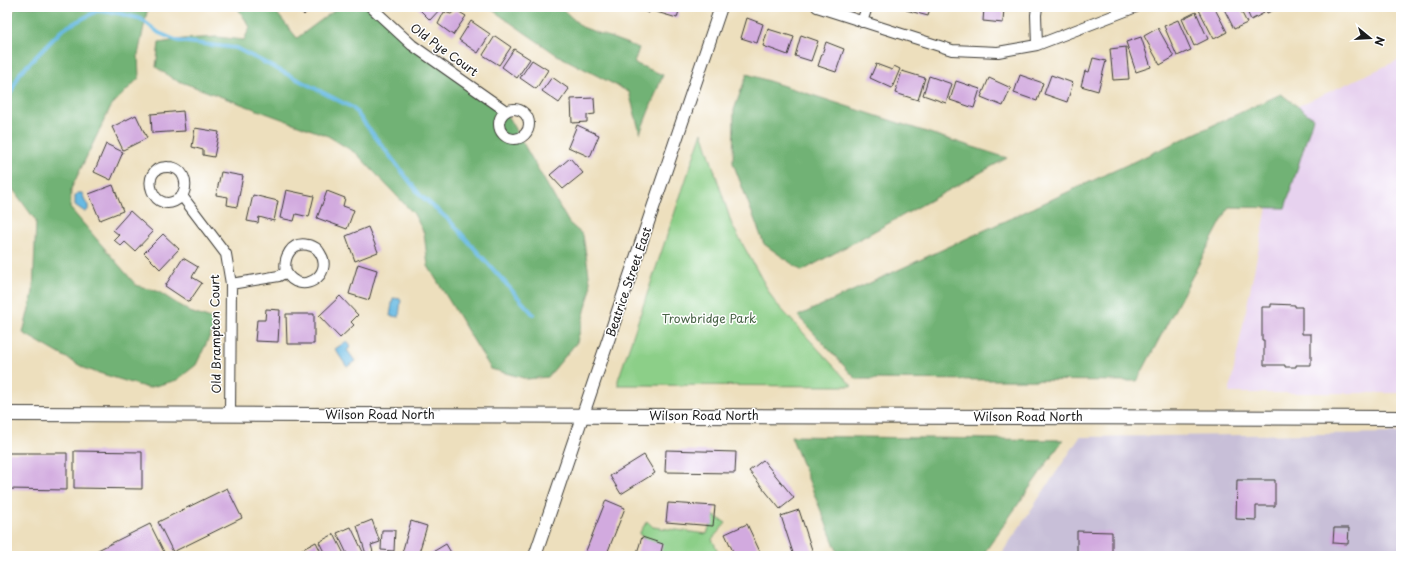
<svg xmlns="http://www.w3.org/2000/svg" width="1408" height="563" viewBox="0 0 1408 563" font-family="'Playpen Sans',sans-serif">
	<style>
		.built { fill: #e7d2ef }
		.industrial { fill: #c8bfd8 }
		.green { fill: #8ccf88; stroke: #547652 }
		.forest { fill: #71b274; stroke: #466748 }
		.water { fill: #67bae3; stroke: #426b80 }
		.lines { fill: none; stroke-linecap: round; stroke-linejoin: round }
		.stream { stroke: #67bae3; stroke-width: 4 }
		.building { fill: #d2aadf }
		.minor-casing { stroke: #3b3934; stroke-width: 12 }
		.tertiary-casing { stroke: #3b3934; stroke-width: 14 }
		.secondary-casing { stroke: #3b3934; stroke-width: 16 }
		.minor { stroke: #fff; stroke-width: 10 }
		.tertiary { stroke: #fff; stroke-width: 12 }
		.secondary { stroke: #fff; stroke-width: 14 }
		.labels { text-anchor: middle; stroke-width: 3; stroke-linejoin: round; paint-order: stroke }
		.street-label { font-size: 12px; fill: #1c1c1c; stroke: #fff }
		.park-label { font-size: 12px; fill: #496447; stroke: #fff }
	</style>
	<rect width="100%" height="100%" fill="#fff"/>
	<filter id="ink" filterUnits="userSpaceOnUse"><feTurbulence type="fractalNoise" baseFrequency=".025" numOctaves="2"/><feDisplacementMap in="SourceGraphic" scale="8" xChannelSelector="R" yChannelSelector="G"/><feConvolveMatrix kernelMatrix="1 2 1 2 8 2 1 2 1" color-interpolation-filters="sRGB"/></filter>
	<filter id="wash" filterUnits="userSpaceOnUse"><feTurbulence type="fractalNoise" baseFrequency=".012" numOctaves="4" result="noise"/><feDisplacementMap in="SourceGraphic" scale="16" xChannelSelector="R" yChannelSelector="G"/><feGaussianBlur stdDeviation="0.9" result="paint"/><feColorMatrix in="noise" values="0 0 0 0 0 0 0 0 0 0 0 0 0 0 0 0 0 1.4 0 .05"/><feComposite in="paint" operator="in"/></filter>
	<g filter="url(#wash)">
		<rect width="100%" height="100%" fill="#eddfbd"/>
		<path class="built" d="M1401,59V393H1229L1267,208L1276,116Z"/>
		<path class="industrial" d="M1401,433V556H1000L1080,437Z"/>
		<path class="green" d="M702,132L732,225L774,301L852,386L618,385V380Z
			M713,515L726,523L712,539L720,556H655L657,548L639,534L647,521L653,527L707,534Z"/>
		<path class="forest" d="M16,7H148L138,55L139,78L111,106L71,189L70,208L136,285L159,292L190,312L217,321L196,365L177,380L148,388L86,369L23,333L33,292L36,221L7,181V101C14,81 6,60 7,40C8,28 11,17 16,7Z
			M237,7H272L297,38L339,7H370L504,110L569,223L583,235L591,288L577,342L548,377L527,379L491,369L428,266L424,233L414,214L357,154L328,136L173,79L156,67L159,43L184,39L217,37L244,40L250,27Z
			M488,7H560L582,27L639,48L634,63L663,75L640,133L629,92L557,55Z
			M747,74L1007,158L802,271L764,244L733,163L734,110Z
			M1281,94L1313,118L1285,208L1229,207L1137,381L856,379L798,316Z
			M791,436L1063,440L982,556H839Z"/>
		<path class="water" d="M77,193H82L86,203L88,205V210L85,212L75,205V196Z
			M393,298L401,299L399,317L390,316Z
			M347,341L351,347L347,350L355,361L347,367L335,349Z"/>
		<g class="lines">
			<path class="stream" d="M7,101L20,73L63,29L97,11L118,13L141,19L159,33L178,41L236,48L353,108L420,195L450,221L533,314"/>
		</g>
		<g id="blocks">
			<path class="building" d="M296,7H312L304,15Z
				M417,7H442L430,20Z
				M631,7H651L649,13Z
				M654,7H680L677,18L653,11Z
				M907,7H930L928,16L906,10Z
				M993,7H1004L1003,23L983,21L984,8L993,9Z
				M1204,7H1214L1227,32L1214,39L1199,10Z
				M1223,7H1239L1247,23L1234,29Z
				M1245,7H1261L1264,13L1251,20Z
				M1265,7H1281L1267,13Z
				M456,10L466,16L453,35L438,24L444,12L451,14Z
				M1196,12L1208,39L1194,46L1182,19Z
				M747,18L763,24L757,43L741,38Z
				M1178,20L1191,50L1177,56L1164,26Z
				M471,21L490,34L478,53L459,40Z
				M1158,28L1174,57L1160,65L1144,36Z
				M768,29L794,37L788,55L763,46Z
				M801,35L818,41L811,61L795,56Z
				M495,36L511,47L499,65L483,55Z
				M1141,37L1151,67L1136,72L1126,42Z
				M826,42L844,49L836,72L818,66Z
				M1126,47L1129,79L1113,80L1110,49Z
				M514,49L530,59L517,78L502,67Z
				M1093,58L1106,61L1098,91L1081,86L1085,71L1089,72Z
				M532,60L548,70L536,89L520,78Z
				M876,64L892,70L894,66L900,69L892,88L870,78Z
				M902,71L925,78L918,100L895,93Z
				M1020,75L1043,83L1037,101L1014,93Z
				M1051,75L1073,83L1067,102L1044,94Z
				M929,76L952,84L946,103L923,95Z
				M552,77L569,89L559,103L542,91Z
				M989,78L1011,88L1003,106L981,97Z
				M956,81L980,89L974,108L950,100Z
				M594,98L595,114L587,115V122L572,123L571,99Z
				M183,111L185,131L152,133L151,114Z
				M136,115L147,138L123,150L112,127Z
				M577,125L599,135L590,157L568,147Z
				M195,128L219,132L214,157L203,155V150L192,147Z
				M106,144L123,152L111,180L94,172Z
				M570,158L583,173L563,189L550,175Z
				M221,172L243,176L237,207L227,205L228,197L216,195Z
				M113,185L123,211L100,220L89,194Z
				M286,190L314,196L309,217L296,214L294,221L280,218Z
				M327,191L345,198L343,206L354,210L347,229L317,218Z
				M253,195L278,201L274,221L259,217L258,223L247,221Z
				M130,211L153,232L135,251L125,242L121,246L114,240L119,235L113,230Z
				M368,227L378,252L355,261L346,236Z
				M163,234L179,249L160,269L144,253Z
				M183,258L198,267L192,277L202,283L189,302L165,286Z
				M358,264L377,270L369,300L349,294Z
				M340,296L358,315L351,322L354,325L340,338L319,316Z
				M1271,304L1295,305V307H1302V334H1311V365H1296V367H1285V365H1264V340H1262V307H1271Z
				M266,309L280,310L278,342L255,341L257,320H265Z
				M286,314H314V344H287Z
				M666,450L736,452L735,473L665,472Z
				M74,451L142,452V489L74,488Z
				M7,453H67V490L7,489Z
				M644,455L655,473L621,494L610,476Z
				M763,460L794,498L780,509L749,471Z
				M1237,480H1275V506H1256V520L1236,519Z
				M227,488L242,518L173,552L158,522Z
				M606,500L625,508L606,556H584Z
				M668,503L715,506L713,526L666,522Z
				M799,510L814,556H794L781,516Z
				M372,520L380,542L371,545L373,552L366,554L357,526Z
				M411,521L427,526L418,556H411L402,553Z
				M150,524L165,554L161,556H86Z
				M747,524L762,556H735L725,534Z
				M351,527L364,554L360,556H348L337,533Z
				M1334,528H1349L1348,544L1333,543Z
				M382,530H395L394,551L381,550Z
				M1077,531L1112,532V556H1077Z
				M334,534L344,554L341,556H326L319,542Z
				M642,537L663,544L660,556H636Z
				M316,542L323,556H304L301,550Z
				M446,544L453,556H426Z"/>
		</g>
	</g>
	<g filter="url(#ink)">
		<use href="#blocks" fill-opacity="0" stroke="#3b3934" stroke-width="1"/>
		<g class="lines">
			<defs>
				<path id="minor" d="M371,7L412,45L506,111
					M817,7L952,50L998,52L1037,45L1136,7
					M1037,7L1036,15L1037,45
					M862,22L867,7
					M499 124a15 15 0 1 1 30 0a15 15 0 1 1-30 0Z
					M182,196C154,222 135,166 168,167C184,167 189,184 182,196L226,254L231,284L230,415
					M231,284L279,276L286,272C283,258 291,241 308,245C313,246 318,249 320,253C335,275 300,297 286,272"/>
				<path id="tertiary" d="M535,556L721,7"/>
				<path id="secondary" d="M7,414L1401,418"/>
			</defs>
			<use href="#minor" class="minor-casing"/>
			<use href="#tertiary" class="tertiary-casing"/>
			<use href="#secondary" class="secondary-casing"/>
			<use href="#minor" class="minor"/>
			<use href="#tertiary" class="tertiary"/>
			<use href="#secondary" class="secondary"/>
		</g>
	</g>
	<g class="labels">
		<g class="street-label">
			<text transform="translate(444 50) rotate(36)" y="4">Old Pye Court</text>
			<text transform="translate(629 282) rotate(-71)" y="4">Beatrice Street East</text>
			<text transform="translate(216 334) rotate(-91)" y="4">Old Brampton Court</text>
			<text x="380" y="419">Wilson Road North</text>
			<text x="704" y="420">Wilson Road North</text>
			<text x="1028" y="421">Wilson Road North</text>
		</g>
		<g class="park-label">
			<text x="709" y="323">Trowbridge Park</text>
		</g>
	</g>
	<rect width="1408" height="563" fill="none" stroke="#fff" stroke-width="24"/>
	<g transform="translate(1370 38) rotate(108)" stroke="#ffffff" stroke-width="3" paint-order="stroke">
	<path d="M0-3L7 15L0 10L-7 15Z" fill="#1c1c1c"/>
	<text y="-6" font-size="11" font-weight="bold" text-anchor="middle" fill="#1c1c1c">N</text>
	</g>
</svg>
